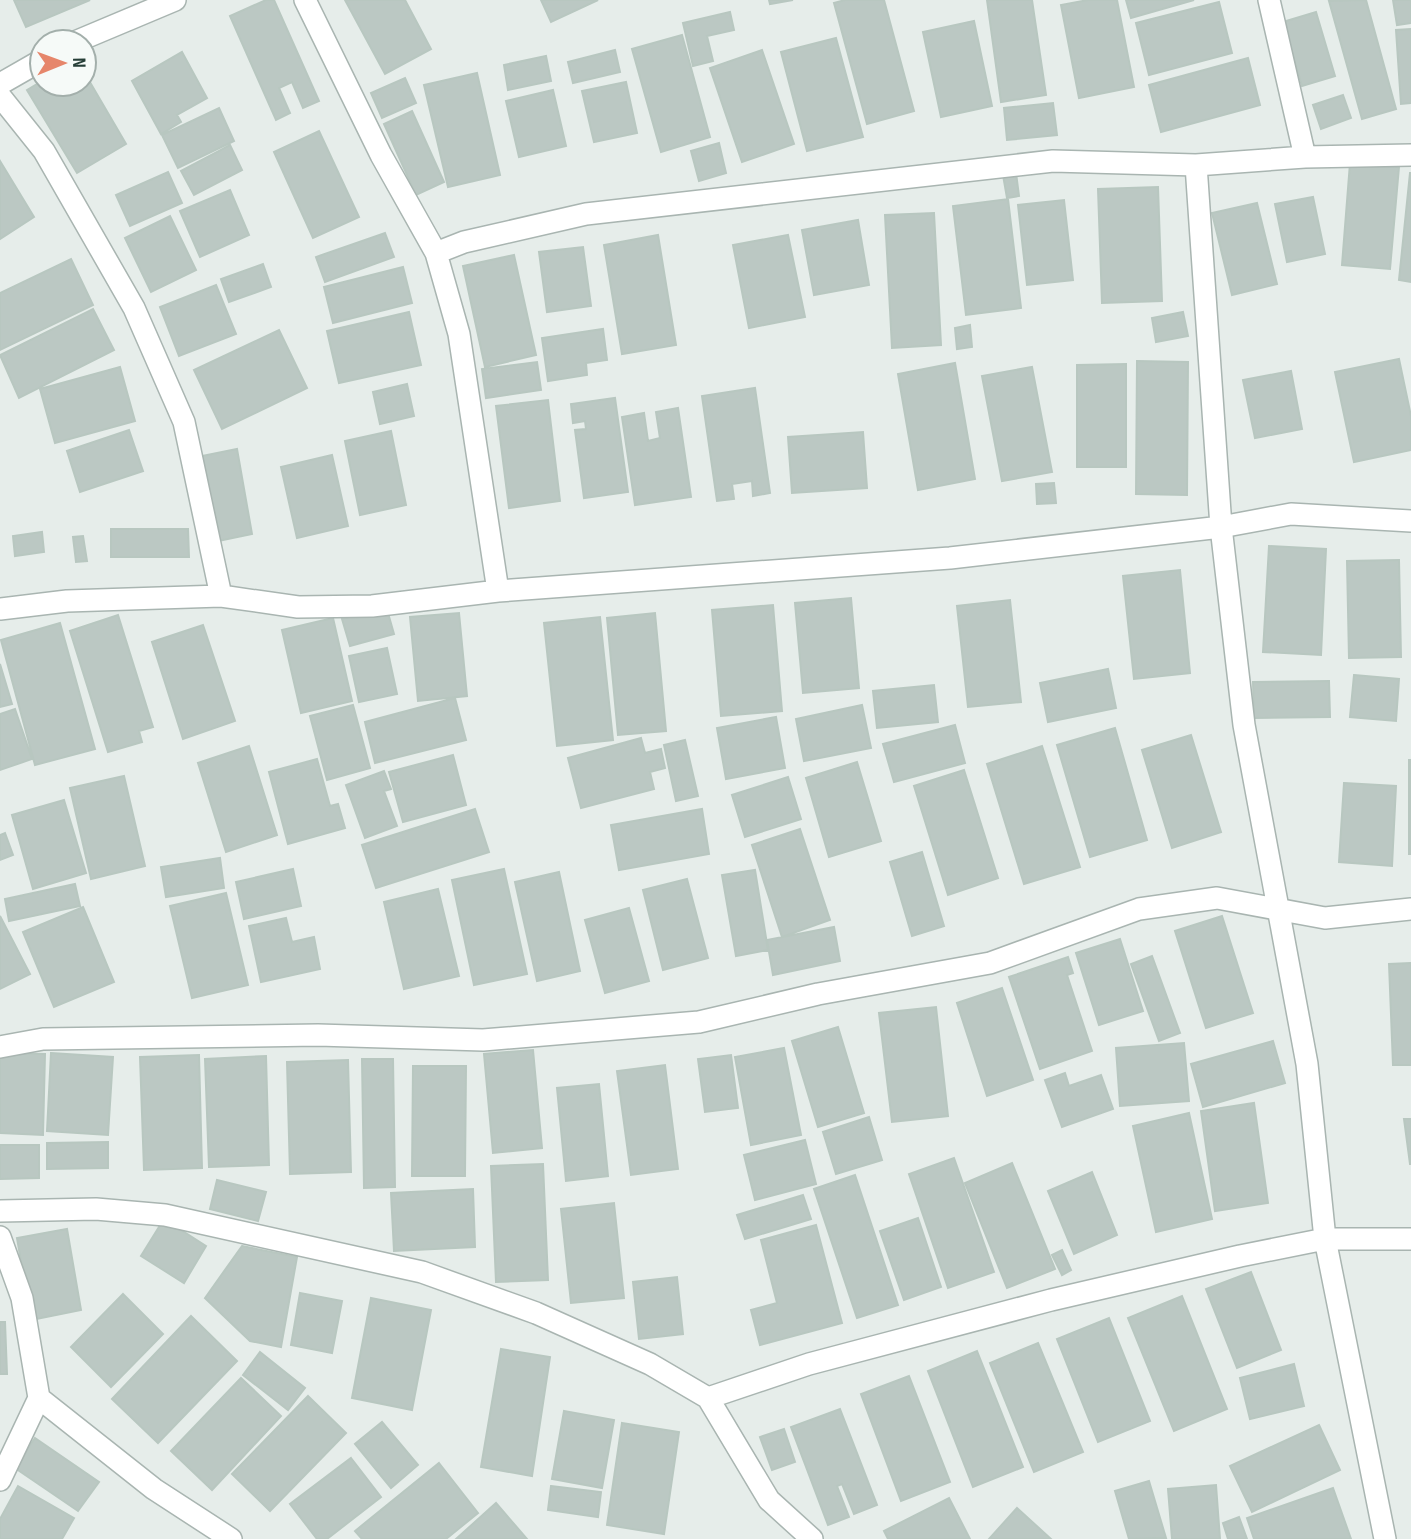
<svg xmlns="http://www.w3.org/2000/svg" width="1411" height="1539" viewBox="0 0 1411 1539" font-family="'Sofia Sans Condensed',sans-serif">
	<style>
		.building { fill: #bbc8c3; stroke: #b8c7c0; stroke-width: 2 }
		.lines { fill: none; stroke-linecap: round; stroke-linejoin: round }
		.street-casing { stroke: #a9b5b1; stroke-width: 24 }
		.street { stroke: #fff; stroke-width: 21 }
	</style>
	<rect width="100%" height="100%" fill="#e6edea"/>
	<path class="building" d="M14,0H90L26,27Z
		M266,0H274L319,101L303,108L292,82L279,88L290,113L276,120L230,16Z
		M345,0H405L431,49L385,74Z
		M541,0H598L551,22Z
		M769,0H793L770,4Z
		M845,0H884L914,111L867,124L834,3Z
		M987,0H1032L1046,95L1001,102Z
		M1088,0H1117L1134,87L1079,98L1061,5Z
		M1126,0H1194L1131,18Z
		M1366,0L1396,109L1362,119L1329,1Z
		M1393,0H1411V23L1397,25Z
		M1219,2L1232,53L1149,75L1136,23Z
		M730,12L734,30L707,36L713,61L693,66L683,23Z
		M1316,12L1335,76L1302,86L1283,22Z
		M974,21L992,106L941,117L923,32Z
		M1411,29V103L1401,104L1396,30Z
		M682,35L710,137L661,152L632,49Z
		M836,38L863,137L807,151L781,52Z
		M615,50L620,72L573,83L568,62Z
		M762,50L794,144L742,162L710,68Z
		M182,52L207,98L177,115L181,122L161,134L132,81Z
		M546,56L551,81L508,90L504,65Z
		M1248,58L1260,105L1161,132L1149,85Z
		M84,72L126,144L77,173L27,90L42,81V84H84Z
		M477,73L500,175L448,187L424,85Z
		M405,78L416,103L382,118L371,93Z
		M626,82L637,133L594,142L582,91Z
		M553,90L566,146L519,157L506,101Z
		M1343,95L1351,118L1321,129L1313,105Z
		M1053,103L1057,135L1007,140L1004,108Z
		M219,108L234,141L178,168L162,135Z
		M412,111L444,182L416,195L384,124Z
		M319,131L359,217L313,238L274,152Z
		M719,143L726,173L699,181L691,151Z
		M230,145L242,170L194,195L181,171Z
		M0,161L34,217L0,239Z
		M1350,163L1399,167L1390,269L1342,265Z
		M168,172L182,203L130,226L116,195Z
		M1016,173L1019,196L1007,198L1003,175Z
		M1410,173H1411V282L1399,280Z
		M1158,187L1162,301L1102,303L1098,189Z
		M230,190L249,235L200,257L180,211Z
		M1313,197L1325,254L1287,262L1275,204Z
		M1008,199L1021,308L966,315L953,206Z
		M1064,200L1073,280L1027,285L1018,205Z
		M1257,203L1277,284L1232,295L1212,213Z
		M934,213L941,345L892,348L885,215Z
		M170,216L196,270L151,292L125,238Z
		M858,220L869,285L814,295L802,230Z
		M385,233L394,257L325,282L316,257Z
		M658,235L676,345L622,354L604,245Z
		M788,235L805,317L749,328L733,245Z
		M583,247L591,306L547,312L539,252Z
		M514,255L536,355L485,367L463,266Z
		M71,259L93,305L0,350V293Z
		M263,264L271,287L229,302L221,279Z
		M403,267L412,303L333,323L324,287Z
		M216,285L236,334L179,356L160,307Z
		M93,309L114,350L19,398L0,355Z
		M409,312L421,365L339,383L327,331Z
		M1183,312L1188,336L1156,342L1152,318Z
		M970,325L972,347L957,349L955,328Z
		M603,329L607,360L586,363L587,375L548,381L542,338Z
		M279,330L307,388L222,429L194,370Z
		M1399,359L1411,416V450L1354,462L1335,372Z
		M1137,361L1188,362L1187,495L1136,494Z
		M537,362L541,390L486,398L482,369Z
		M955,363L975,479L918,490L898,374Z
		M1126,364V467H1077V365Z
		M120,367L135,421L55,443L40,389Z
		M1032,367L1052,472L1002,481L982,376Z
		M1291,371L1302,429L1255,438L1243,380Z
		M407,384L414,416L380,424L373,392Z
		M755,388L770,493L753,496L752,481L732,484L734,499L717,501L702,396Z
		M615,398L628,492L584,498L575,430L586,429L585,421L573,423L571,404Z
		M548,400L560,501L509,508L496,406Z
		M678,408L691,497L635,505L622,417L644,413L648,441L660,438L656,412Z
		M129,430L143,471L80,492L67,451Z
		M391,431L406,505L360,515L345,441Z
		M863,432L867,488L792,493L788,437Z
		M237,449L252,534L218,541L202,456Z
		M332,455L348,526L297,538L281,467Z
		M1054,483L1056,503L1037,504L1036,484Z
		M111,529H188L189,557H111Z
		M42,532L44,552L15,556L13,536Z
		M83,536L87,561L76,562L73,537Z
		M1269,546L1326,549L1321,655L1263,652Z
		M1399,560L1401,657L1349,658L1347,561Z
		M1180,570L1190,673L1134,679L1123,576Z
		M851,598L859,688L803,693L795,603Z
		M1010,600L1021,702L968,707L957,606Z
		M773,605L782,711L721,716L712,610Z
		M386,606L394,634L350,646L342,619Z
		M459,613L467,696L418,701L410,617Z
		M655,613L666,731L618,735L607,618Z
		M118,615L153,727L139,731L142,742L108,752L70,631Z
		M600,617L613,740L557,746L544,623Z
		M333,618L352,701L301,713L282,630Z
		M60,623L95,749L35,765L1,640Z
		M203,625L235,721L183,739L152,642Z
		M387,648L397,694L359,702L349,656Z
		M0,664L12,704L0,707Z
		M1108,669L1116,708L1048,722L1040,683Z
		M1354,675L1399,679L1396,721L1350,717Z
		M1329,681L1330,717L1254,718L1253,682Z
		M934,685L938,722L877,728L873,691Z
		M455,698L466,740L375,763L365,722Z
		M353,705L370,768L327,780L310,716Z
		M862,705L871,748L804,761L796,719Z
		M15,709L32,759L0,770V714Z
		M776,717L785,768L726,779L717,728Z
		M955,725L965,763L894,782L883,744Z
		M1115,728L1147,840L1090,857L1057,745Z
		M1191,735L1221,832L1172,848L1142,750Z
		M641,738L645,753L661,749L665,768L650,772L654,789L581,808L568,758Z
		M685,740L698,796L676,801L664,745Z
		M249,746L277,835L226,852L198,763Z
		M1042,746L1080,867L1024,884L987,764Z
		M453,755L466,805L403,822L389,772Z
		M317,759L330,806L338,804L345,828L288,844L269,772Z
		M1409,760H1411V854H1409Z
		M857,762L881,841L829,857L806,778Z
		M964,770L998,878L948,895L914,786Z
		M384,771L391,789L384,791L397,826L365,838L346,785Z
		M124,776L145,866L91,879L70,788Z
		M788,777L801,819L745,837L732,795Z
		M1344,783L1396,786L1392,866L1339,862Z
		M64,800L86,873L33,889L12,815Z
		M475,809L489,852L376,888L362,845Z
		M702,809L709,854L619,870L611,825Z
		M800,829L830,920L782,937L752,845Z
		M5,833L13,855L0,860V835Z
		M922,852L944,926L912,936L890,862Z
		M220,858L224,888L166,897L161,867Z
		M293,869L301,906L244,919L236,882Z
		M504,869L527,974L474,985L452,880Z
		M755,870L768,950L736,956L722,875Z
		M559,872L580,971L537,981L515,882Z
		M687,879L708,958L663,970L643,890Z
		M75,884L80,906L9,921L5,899Z
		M438,889L459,976L404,989L384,902Z
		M226,893L248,985L192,998L170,906Z
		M83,907L114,982L54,1007L23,932Z
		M629,908L649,981L605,993L585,920Z
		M0,916L30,974L0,989Z
		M1222,916L1253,1013L1206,1028L1175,931Z
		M286,918L292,942L314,937L320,969L261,982L249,926Z
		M834,927L840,961L773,975L767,940Z
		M1120,939L1143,1011L1099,1025L1076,953Z
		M1152,956L1180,1033L1159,1041L1131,964Z
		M1068,957L1073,973L1067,975L1092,1051L1040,1069L1009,977Z
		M1411,963V1065H1393L1389,964Z
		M1002,988L1033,1080L987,1096L957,1003Z
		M936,1007L948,1116L892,1122L879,1013Z
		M838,1027L864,1113L818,1127L792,1041Z
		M1273,1041L1285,1083L1203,1107L1191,1064Z
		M1184,1043L1189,1101L1120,1106L1116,1048Z
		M784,1048L801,1135L751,1145L735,1057Z
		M533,1050L542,1148L493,1153L484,1054Z
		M0,1053L45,1054L43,1135L0,1133Z
		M51,1053L113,1057L108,1135L47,1131Z
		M199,1055L202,1168L144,1170L140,1057Z
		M731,1055L738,1108L705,1112L698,1059Z
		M266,1056L269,1165L209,1167L205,1059Z
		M362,1059H393L395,1187L364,1188Z
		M348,1060L351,1172L290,1174L287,1062Z
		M665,1065L678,1169L631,1175L617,1071Z
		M413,1066H466L465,1176H412Z
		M1065,1073L1069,1086L1101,1075L1113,1109L1062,1127L1045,1080Z
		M599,1084L608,1176L566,1181L557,1088Z
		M1254,1103L1268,1203L1215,1211L1201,1111Z
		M1189,1113L1212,1219L1156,1232L1133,1126Z
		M869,1117L882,1160L836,1174L823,1132Z
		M1404,1119H1411V1164H1410Z
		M805,1140L816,1184L755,1200L744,1155Z
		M108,1142V1168L47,1169V1143Z
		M0,1145H39V1178L0,1179Z
		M954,1158L994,1272L948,1288L909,1174Z
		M1012,1163L1055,1269L1007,1288L965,1183Z
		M543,1164L548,1280L496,1282L491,1166Z
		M1092,1172L1117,1235L1074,1254L1048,1191Z
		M855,1175L898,1305L857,1318L814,1189Z
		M217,1180L266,1192L258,1221L210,1209Z
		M473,1189L475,1247L394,1251L391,1193Z
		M803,1195L811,1219L745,1239L737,1215Z
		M614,1203L624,1298L571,1303L561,1209Z
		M918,1218L941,1287L904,1300L880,1231Z
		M164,1219L206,1246L184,1283L141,1256Z
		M816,1225L842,1323L760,1345L751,1310L777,1303L761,1240Z
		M67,1229L81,1310L31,1320L17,1238Z
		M242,1246L297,1257L281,1347L250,1341L205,1298Z
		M1062,1250L1071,1270L1062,1275L1052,1255Z
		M1251,1272L1281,1350L1237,1368L1206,1289Z
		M677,1277L683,1334L639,1339L633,1282Z
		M300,1293L342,1301L332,1353L291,1345Z
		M123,1294L163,1334L111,1387L71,1347Z
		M1182,1296L1227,1409L1174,1431L1128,1318Z
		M371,1298L431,1310L412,1410L352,1398Z
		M191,1316L237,1361L158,1443L112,1399Z
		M1109,1318L1150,1421L1098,1442L1057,1339Z
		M0,1322H5L7,1374H0Z
		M1038,1343L1083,1452L1034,1472L990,1363Z
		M501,1349L550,1357L532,1476L481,1467Z
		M977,1351L1023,1467L973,1487L928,1371Z
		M260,1352L305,1388L288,1410L243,1375Z
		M1294,1364L1304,1406L1250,1419L1240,1378Z
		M909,1376L950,1482L901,1501L861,1394Z
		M241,1378L281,1416L212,1490L171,1451Z
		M308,1396L346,1433L270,1511L232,1474Z
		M840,1409L877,1505L854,1514L842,1484L837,1486L849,1517L828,1525L791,1427Z
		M564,1411L614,1420L602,1488L552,1479Z
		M382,1422L418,1465L391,1488L355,1444Z
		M622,1423L679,1432L664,1534L607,1525Z
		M1319,1425L1340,1470L1252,1512L1230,1466Z
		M784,1429L795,1462L772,1470L760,1437Z
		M35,1438L99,1482L78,1511L15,1468Z
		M351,1458L381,1497L327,1539H317L290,1504Z
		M439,1463L478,1513L446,1539H362L355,1531Z
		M1149,1481L1166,1538L1129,1539L1115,1491Z
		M1216,1485L1220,1539H1172L1168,1489Z
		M18,1486L74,1518L62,1539H0V1519Z
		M551,1486L601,1492L598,1517L548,1510Z
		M1333,1488L1351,1539H1254L1247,1518Z
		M949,1498L970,1539H888L884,1531Z
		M496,1503L527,1539H456Z
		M1017,1508L1051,1539H989Z
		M1239,1517L1247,1539H1228L1223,1523Z"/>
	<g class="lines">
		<defs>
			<path id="street" d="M305,0L381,155L436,253L459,334L498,591
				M1269,0L1305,157
				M75,42L175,0
				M0,84L42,60
				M0,96L44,151L134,308L184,422L221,596
				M1196,165L1221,527L1244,725L1307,1064L1325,1239L1385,1539
				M436,253L464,242L586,214L1053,161L1196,165L1305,157L1411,155
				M0,609L67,601L221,596L298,607L372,606L498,591L950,558L1221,527L1291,514L1411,521
				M0,1047L43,1039L318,1035L483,1040L699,1022L818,994L990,963L1139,909L1217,898L1325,918L1411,909
				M0,1211L96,1209L165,1215L422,1272L536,1313L650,1364L708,1398L769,1500L812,1539
				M0,1237L22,1298L39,1398L0,1480
				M39,1398L154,1489L231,1539
				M708,1398L809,1364L1051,1300L1240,1256L1325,1239H1411"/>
		</defs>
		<use href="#street" class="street-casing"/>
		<use href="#street" class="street"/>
	</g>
	<g transform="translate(63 63) rotate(89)"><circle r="33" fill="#f6faf8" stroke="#a3afab" stroke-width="2"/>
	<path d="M0-5L12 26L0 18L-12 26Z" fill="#e6866b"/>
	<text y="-10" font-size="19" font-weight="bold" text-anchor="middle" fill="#263e37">N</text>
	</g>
</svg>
